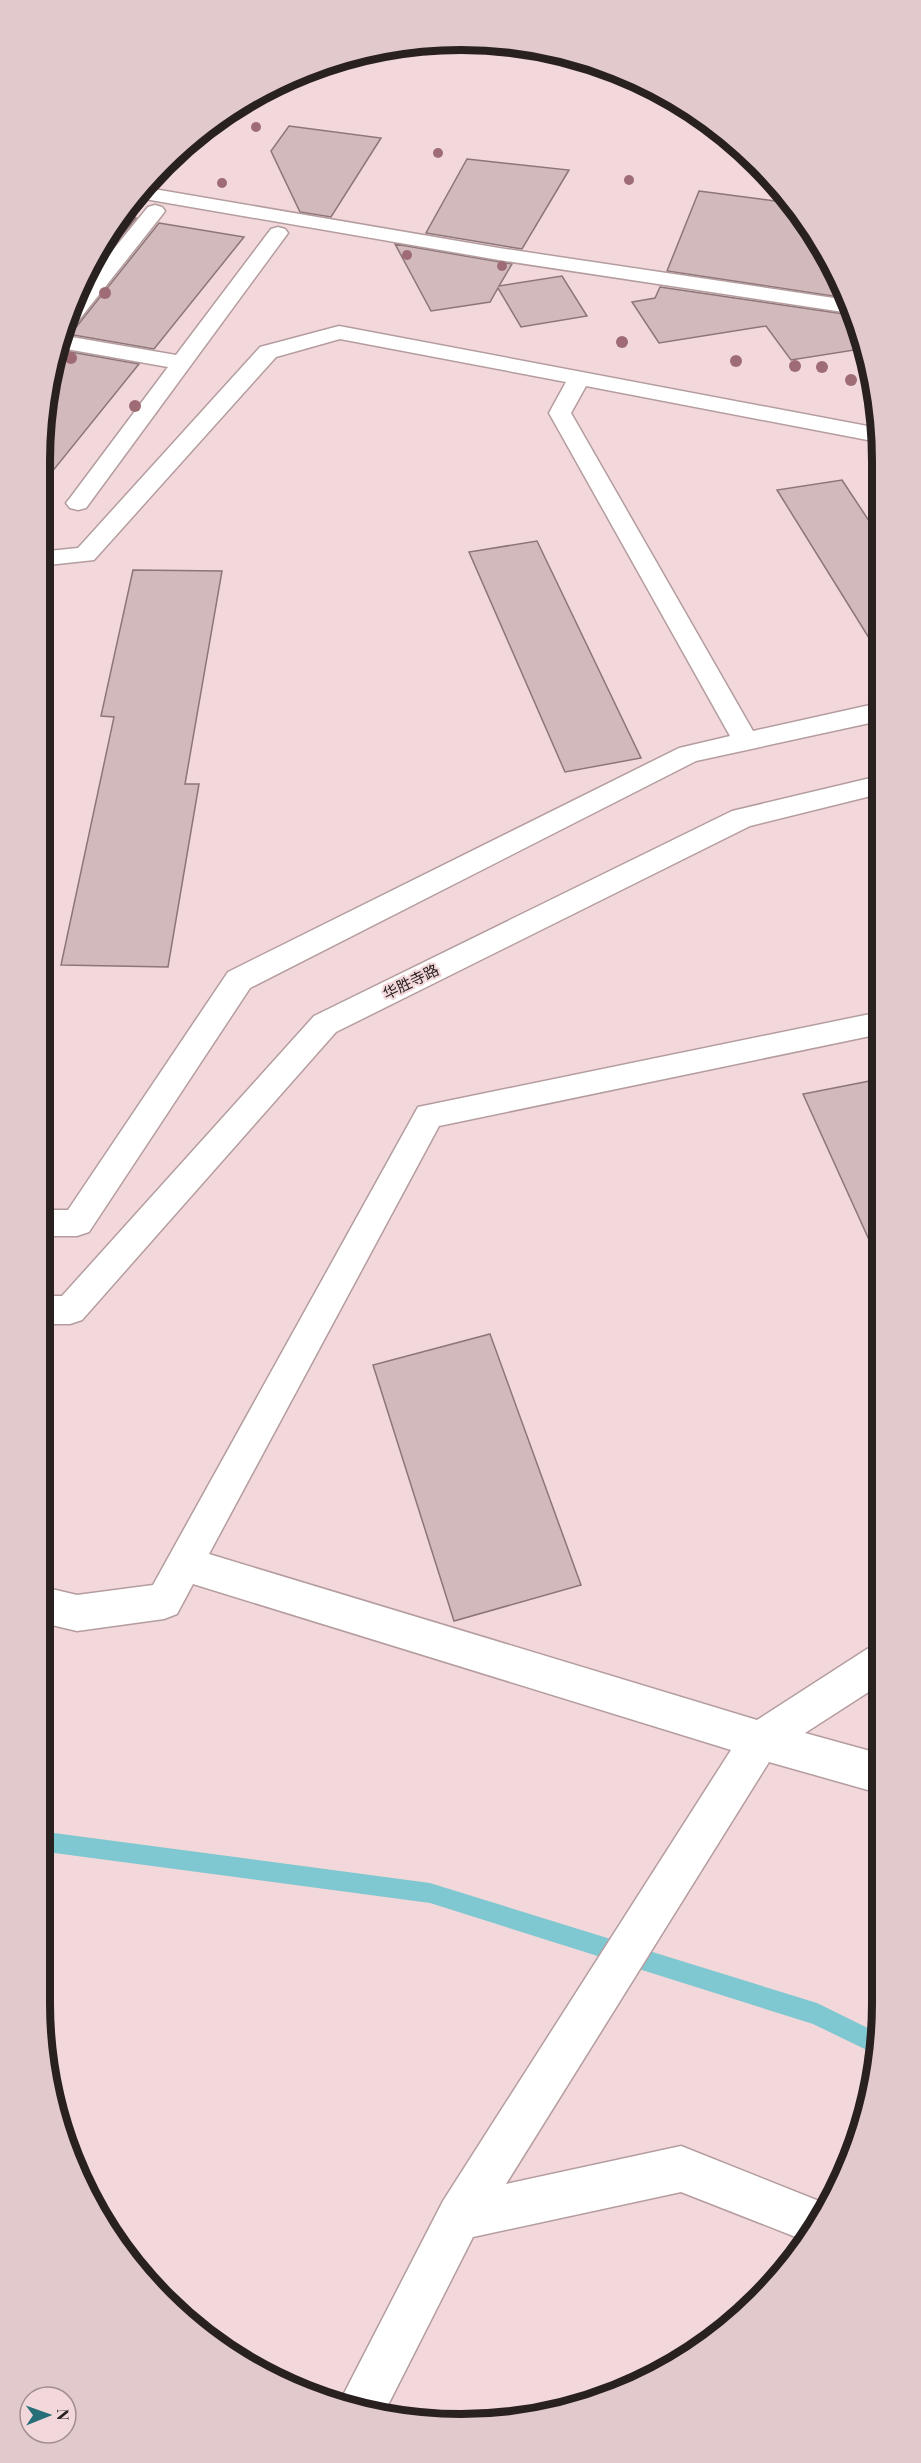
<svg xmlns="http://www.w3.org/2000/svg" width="921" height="2463" viewBox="0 0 921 2463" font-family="'Playfair Display','Noto Sans SC',serif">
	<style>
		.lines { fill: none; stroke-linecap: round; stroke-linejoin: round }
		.stream { fill: #80c8d1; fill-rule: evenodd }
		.building { fill: #d2b9bb; stroke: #8d7678; stroke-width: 1.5 }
		.minor-casing { stroke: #b59d9f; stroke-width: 3 }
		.minor { fill: #fff; fill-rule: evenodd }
		.tree { fill: #9f6c76 }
		.labels { text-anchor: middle; stroke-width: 4.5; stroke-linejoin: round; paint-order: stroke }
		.street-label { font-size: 15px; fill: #292020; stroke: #f2d8da }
		.rim { fill: none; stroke: #292020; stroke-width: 8 }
	</style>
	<rect width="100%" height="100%" fill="#f2d8da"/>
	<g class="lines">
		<path class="stream" d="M39,1831L430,1883L817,2003L878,2033L875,2054L813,2024L430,1903L39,1851Z"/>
	</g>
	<path class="building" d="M289,126L381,138L331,217L300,212L271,151Z
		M467,159L569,170L522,249L426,233Z
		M699,191L791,203L839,274L846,298L667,271Z
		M119,216L136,218L76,292L83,274Z
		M159,223L244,237L154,349L62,333L73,331Z
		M395,244L512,264L499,286L562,276L587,316L521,327L498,288L490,302L431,311Z
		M660,287L851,315L861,349L791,360L766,326L659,343L632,302L655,298Z
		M54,349L139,364L39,488V460Z
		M842,480L879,536V654L777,490Z
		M537,541L641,758L565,772L469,552Z
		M133,570L222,571L185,784H199L168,967L61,965L114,717L101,716Z
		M880,1079V1264L803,1094Z
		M490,1334L581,1585L454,1621L373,1365Z"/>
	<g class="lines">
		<defs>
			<path id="minor" d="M142,187L499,248L847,300L850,313L499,260L133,197Z
				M155,205L162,207L165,211L162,215L71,330L61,331L73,299L148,207Z
				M278,227L285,229L288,233L86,508L78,510L70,508L66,503L70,498L168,367L55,347L60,335L176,355L271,229Z
				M339,326L878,428V442L586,386L571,413L753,731L879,703V721L696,761L250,988L89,1232L77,1236H39V1210H68L228,972L679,748L730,736L549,413L566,382L340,339L276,357L94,560L39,566V552L78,548L260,347Z
				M879,776V794L750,826L336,1032L82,1320L70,1324H39V1296H62L314,1016L732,811Z
				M880,1012V1034L439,1126L209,1554L757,1720L867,1649L881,1644V1684L805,1733L881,1754L882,1794L769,1762L506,2184L681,2146L829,2205L806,2241L681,2192L473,2237L383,2415L338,2405L443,2201L731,1750L193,1584L177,1614L164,1619L77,1631L39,1622V1586L77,1595L153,1585L418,1107Z"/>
		</defs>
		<use href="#minor" class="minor-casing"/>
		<use href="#minor" class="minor"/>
	</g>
	<g class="tree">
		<circle cx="256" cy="127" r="5"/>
		<circle cx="438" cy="153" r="5"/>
		<circle cx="629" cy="180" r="5"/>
		<circle cx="222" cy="183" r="5"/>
		<circle cx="407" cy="255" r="5"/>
		<circle cx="502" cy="266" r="5"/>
		<circle cx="105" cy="293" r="6"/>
		<circle cx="622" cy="342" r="6"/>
		<circle cx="71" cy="358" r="6"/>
		<circle cx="736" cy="361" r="6"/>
		<circle cx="795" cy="366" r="6"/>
		<circle cx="822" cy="367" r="6"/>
		<circle cx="851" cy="380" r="6"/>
		<circle cx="135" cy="406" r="6"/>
	</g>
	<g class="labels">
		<g class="street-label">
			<text transform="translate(411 982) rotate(-26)" y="5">华胜寺路</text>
		</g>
	</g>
	<path d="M0 0H921V2463H0ZM461 50H461A411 411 0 0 1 872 461V2003A411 411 0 0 1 461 2414H461A411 411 0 0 1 50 2003V461A411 411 0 0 1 461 50Z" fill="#e2c9cb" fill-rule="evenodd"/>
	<path class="rim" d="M461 50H461A411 411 0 0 1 872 461V2003A411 411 0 0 1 461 2414H461A411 411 0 0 1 50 2003V461A411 411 0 0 1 461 50Z"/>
	<g transform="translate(48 2415) rotate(89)"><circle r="28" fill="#f2d8da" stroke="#a28e90" stroke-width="1.5"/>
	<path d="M0-4.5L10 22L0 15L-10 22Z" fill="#266f79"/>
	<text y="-9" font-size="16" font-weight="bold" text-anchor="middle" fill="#292020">N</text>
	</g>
</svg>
